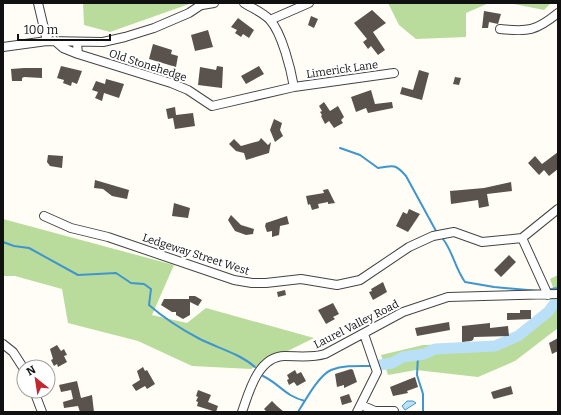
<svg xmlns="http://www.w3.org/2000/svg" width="561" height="415" viewBox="0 0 561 415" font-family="Bitter,serif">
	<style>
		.forest { fill: #b9dc9c }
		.water { fill: #b9e0f7; stroke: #3f96cf }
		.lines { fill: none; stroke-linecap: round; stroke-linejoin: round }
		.stream { stroke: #3f96cf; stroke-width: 2 }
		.river { stroke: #b9e0f7; stroke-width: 11 }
		.building { fill: #5a524d }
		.minor-casing { stroke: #444; stroke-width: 10 }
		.minor { stroke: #fff; stroke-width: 8 }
		.labels { text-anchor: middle; stroke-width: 4; stroke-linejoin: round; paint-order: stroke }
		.street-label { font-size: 11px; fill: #111; stroke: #fff }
	</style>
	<rect width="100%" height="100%" fill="#fffdf5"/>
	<path class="forest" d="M83,3H192L110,32L84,25Z
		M388,3H489L466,13V37L416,39L399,25Z
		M509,3H551L544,10Z
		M3,219L174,265L152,315L187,323L206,308L314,338L251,369L192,366L138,341L68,323L62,289L15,276H3Z
		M558,275V290H554L550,279Z
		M557,296L558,328L515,361L478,377L416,370L388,375L381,355L423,345L496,343L516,334L556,302Z"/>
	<path class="water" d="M407,401H413L416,403L405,410L402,406Z"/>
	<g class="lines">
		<path class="stream" d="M340,148L360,155L378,168C393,165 396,164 406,176L436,231
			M443,239C453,252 455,268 465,282L494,287L539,291
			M3,242L14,246L29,248L78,275L116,273L131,283L144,284L151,289L149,305C164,318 181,329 198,338C217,348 239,353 255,367
			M551,289L558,288
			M418,355L417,375L423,394V412
			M263,376C281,385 285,396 305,401
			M298,412C305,401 319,375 331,370C344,365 358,366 372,366"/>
		<path class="river" d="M380,365L392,363L403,357L424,354L435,349L495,346L518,336L548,312L558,299"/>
	</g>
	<path class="building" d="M372,10L386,23L373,32L385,50L378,55L371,46L368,49L363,42L367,39L354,23Z
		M484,11L501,14L498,24L489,22L488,28H482Z
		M311,16L318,19L314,28L308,25Z
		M238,18L254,30L249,38L243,34L241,37L235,33L237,30L231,27Z
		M208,30L213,47L195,51L191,35Z
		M153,44L172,50L171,54L178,56L176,67L149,59Z
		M61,66L82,71L77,84L72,82L71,86L63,83L64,80L57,78Z
		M217,66L223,67L222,88L198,85L200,67L216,70Z
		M259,66L264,74L246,84L241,76Z
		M24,68H42V78L24,77L22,78V81H12L11,69Z
		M419,70L429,73L422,100L400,94L402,87L413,90Z
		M455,77L461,78L459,85L453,84Z
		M106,79L124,84L119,98L104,93L102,101L95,98L98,92L92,90L96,81L105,84Z
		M371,90L375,104L392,102L393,108L368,113L366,108L356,112L351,97Z
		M324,102L330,111L338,106L344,117L341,120L343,123L334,128L329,121L325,124L321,116L322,115L320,112L322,111L319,106Z
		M175,107L176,115L193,113L195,126L175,129L173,118L168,119L166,109Z
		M274,119L282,123L280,130L283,136L275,142L270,130Z
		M261,138L268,145L271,142L269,153L246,160L244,153L236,151L229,144L234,139L241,146L259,141Z
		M558,152V169L549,176L544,170L539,175L528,163L535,156L542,164Z
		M48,155L63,156L62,168L50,166L47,162Z
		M95,180L129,190L127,199L112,196L103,189L94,188Z
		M511,182L512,191L487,194L489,206L479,208L478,200L451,204L450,191L484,188Z
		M328,189L335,203L328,204V202L318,204L319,208L312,210L310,204L308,205L306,196L324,193L323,190Z
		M174,203L190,208L188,218L172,216Z
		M409,209L420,214L408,232L396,226L403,212L407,214Z
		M231,215L241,225L254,229L253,234L246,235L235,231L228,220Z
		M287,216L289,224L280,226L279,235L272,237V231L267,232L265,226L266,223Z
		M509,255L516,262L501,277L494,270Z
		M383,282L387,292L373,300L369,292L372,291L371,289Z
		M285,290L286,295L278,297L277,292Z
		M189,296H195L202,300L198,306L190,302V315L183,319L176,315V312H172L161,305L164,299H189Z
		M333,303L339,314L333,317L335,319L326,324L318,310Z
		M520,310H531V319L507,320V313H520Z
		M449,322L450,330L417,336L415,328Z
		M490,323V328L508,326L509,336L474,337L473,340L471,341L462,342V326Z
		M558,338V351L552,354L549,343Z
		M57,345L61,351L64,349L67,355L64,356L67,362L58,367L57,364L54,366L51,360L53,359L50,349Z
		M143,367L145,371L147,370L155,384L147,389L145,386L136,391L132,385L140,380L137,371Z
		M351,369L353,370L357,382L344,388V385L337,387L335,374Z
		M295,370L297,374L301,372L306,381L297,386L294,382L289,385L287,380L289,379L287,375Z
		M415,377L418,387L407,391L408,393L393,396L390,387Z
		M77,381L81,398L92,395L94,412H80L78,406L64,408L63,402L73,399L71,390L61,392L59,385Z
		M511,386L513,394L494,399L493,398L491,392Z
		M198,390L211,395L208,402L218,406L216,412L197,406L198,402L196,401L198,397L196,396Z
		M349,394L352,402L342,405L340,397Z
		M272,401L277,406L284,412H267L264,409Z"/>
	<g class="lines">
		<defs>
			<path id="minor" d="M38,3L47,41
				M244,3C252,8 264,13 270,20C282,33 291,70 294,87
				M202,5L214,3
				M270,20L309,3
				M500,29C528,32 536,31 558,13
				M55,41L63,48L78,54
				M77,43L78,54L171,83L188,90L212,106L294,87L394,73
				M3,47L47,41L103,42L125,37L154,28L189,13L204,3
				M44,216L71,228L108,237L234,280L252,283H266L301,279L337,285L360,280L409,247L433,236L454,232L482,242L522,238
				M522,238L548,295
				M522,238L558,209
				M3,344L13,352L24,369
				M34,391L42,412
				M361,405L375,411H394
				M242,412C249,392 258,356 285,356C299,356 311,358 325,354L403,312L448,297L558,294
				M357,412L377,372L364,334"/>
		</defs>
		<use href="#minor" class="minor-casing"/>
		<use href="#minor" class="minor"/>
	</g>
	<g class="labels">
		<g class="street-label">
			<text transform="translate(148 65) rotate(18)" y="4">Old Stonehedge</text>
			<text transform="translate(342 69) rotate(-8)" y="4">Limerick Lane</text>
			<text transform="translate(196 254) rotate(18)" y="4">Ledgeway Street West</text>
			<text transform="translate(356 324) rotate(-27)" y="4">Laurel Valley Road</text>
		</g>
	</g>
	<rect width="561" height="415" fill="none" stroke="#111111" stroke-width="8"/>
	<g transform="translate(36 379) rotate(330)"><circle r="19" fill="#ffffff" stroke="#a0a0a0"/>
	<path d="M0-3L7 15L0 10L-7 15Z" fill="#c4262e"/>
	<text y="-6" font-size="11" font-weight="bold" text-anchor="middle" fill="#111111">N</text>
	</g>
	<path d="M18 34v6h92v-6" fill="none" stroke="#111111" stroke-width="2"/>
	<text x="24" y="34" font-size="12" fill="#111111" stroke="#ffffff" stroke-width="3" paint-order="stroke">100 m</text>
</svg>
